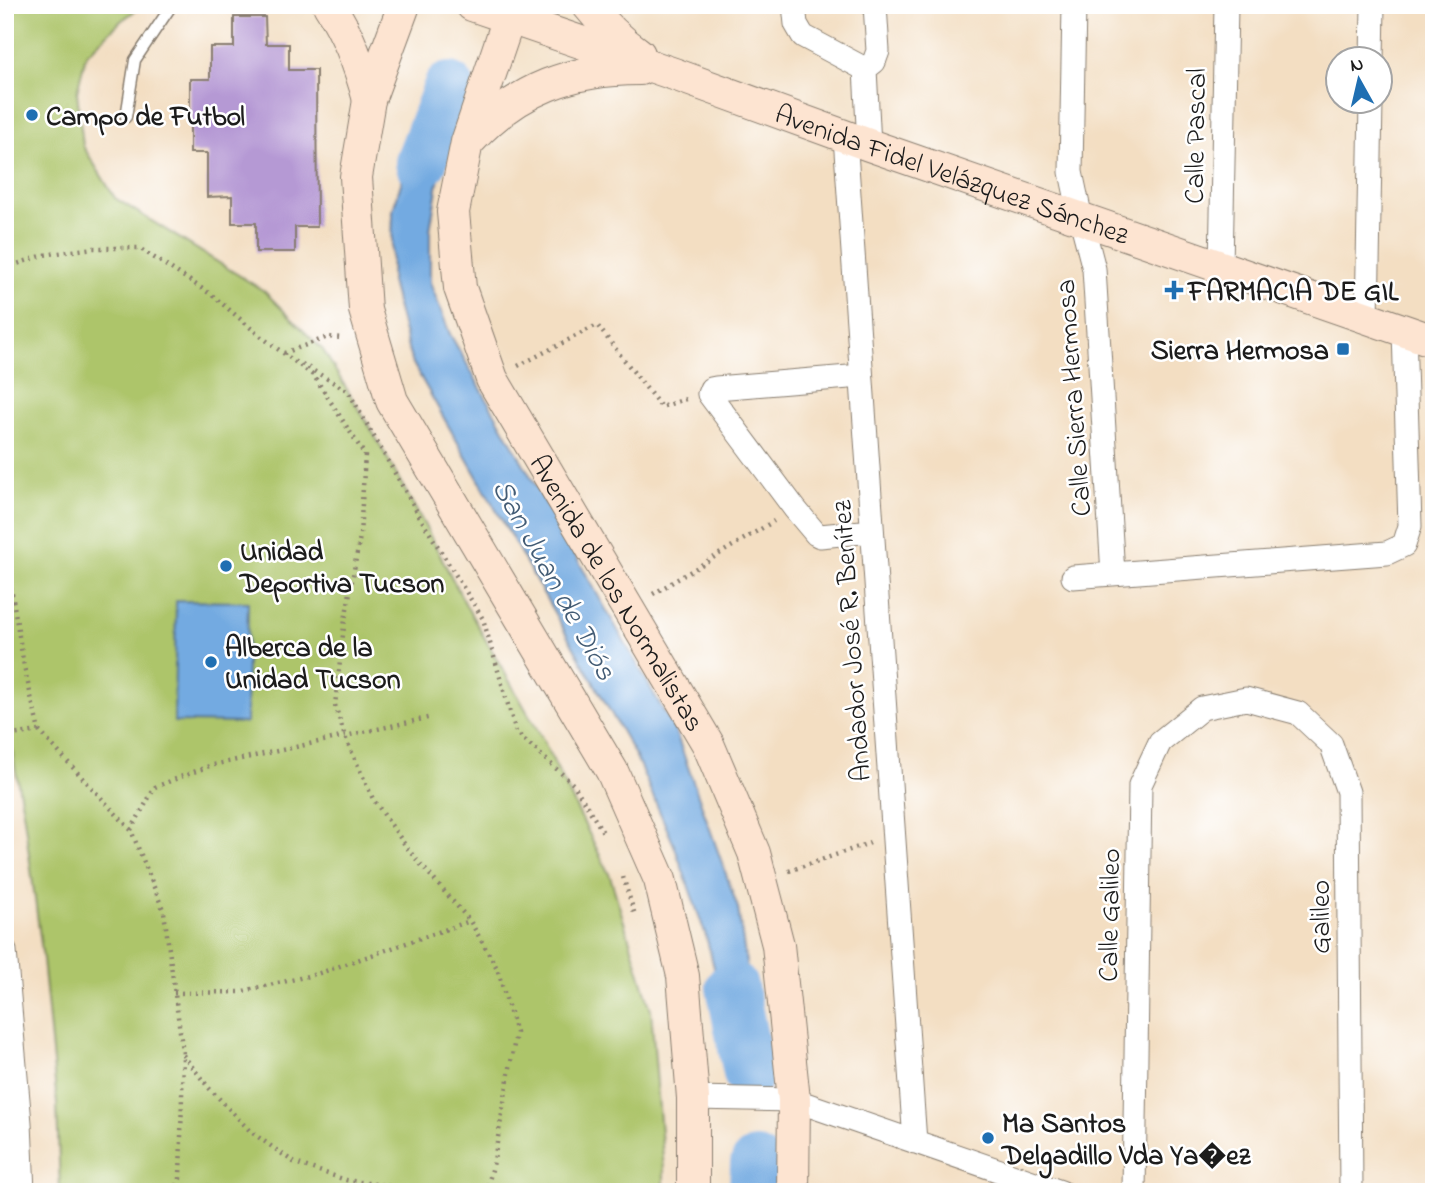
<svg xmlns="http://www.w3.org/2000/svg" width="1439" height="1197" viewBox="0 0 1439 1197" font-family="'Indie Flower',sans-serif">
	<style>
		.green { fill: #adc56b; stroke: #647044; stroke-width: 2 }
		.water { fill: #73aae1; stroke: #48637e; stroke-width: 2 }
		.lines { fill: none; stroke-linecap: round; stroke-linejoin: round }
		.river { stroke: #73aae1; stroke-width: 52 }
		.building { fill: #b599d4 }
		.lane-casing { stroke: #887d6f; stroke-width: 13 }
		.street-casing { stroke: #887d6f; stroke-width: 25 }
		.secondary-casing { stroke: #887d6f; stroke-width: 34 }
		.path { stroke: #887d6f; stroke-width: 4.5; stroke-dasharray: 2 5; stroke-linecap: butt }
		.lane { stroke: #fff; stroke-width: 10 }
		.street { stroke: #fff; stroke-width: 23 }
		.secondary { stroke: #fde4d1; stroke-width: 32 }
		.poi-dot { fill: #1f6fb2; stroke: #fff; stroke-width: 2.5 }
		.labels { text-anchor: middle; stroke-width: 5; stroke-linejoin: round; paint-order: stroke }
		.poi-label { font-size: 28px; font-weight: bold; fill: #1c1c1c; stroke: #fff; text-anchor: start }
		.street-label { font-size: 28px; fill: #1c1c1c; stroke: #fff }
		.water-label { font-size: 30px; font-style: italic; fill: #435c75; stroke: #fff }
	</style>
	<rect width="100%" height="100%" fill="#fff"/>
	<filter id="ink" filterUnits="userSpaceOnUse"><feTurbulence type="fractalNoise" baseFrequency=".0143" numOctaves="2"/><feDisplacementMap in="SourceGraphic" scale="14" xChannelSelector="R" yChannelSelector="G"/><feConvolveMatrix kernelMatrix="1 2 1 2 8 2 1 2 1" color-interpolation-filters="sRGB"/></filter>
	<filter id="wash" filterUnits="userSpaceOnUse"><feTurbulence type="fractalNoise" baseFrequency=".00686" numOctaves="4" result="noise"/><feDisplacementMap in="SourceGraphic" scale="28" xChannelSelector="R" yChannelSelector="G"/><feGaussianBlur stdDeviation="1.57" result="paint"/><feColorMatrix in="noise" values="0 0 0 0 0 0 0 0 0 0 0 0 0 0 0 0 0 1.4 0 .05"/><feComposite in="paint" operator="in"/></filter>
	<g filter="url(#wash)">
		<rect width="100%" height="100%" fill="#f3dec2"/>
		<path class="green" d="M5,5H143L121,21L86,55L77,92L83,146L115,198L264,291L323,350L371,429L424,524L468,609L541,736L610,876L651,1010L664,1170V1192H60L57,1104L43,959L24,817L5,711Z"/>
		<path class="water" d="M447,95L454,126L439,177L430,230V282L450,334L676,733L738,908L758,1044L747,1058L735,1050L706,936L674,845L636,757L411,360L391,282L393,210L422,113Z
			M176,601L248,602L246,723L174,722Z"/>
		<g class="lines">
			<path class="river" d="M421,162L449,88
				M732,987L749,1073
				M755,1192L756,1164"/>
		</g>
		<g id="blocks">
			<path class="building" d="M234,17H265L266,44H289V70H316L317,227H295V252H256V223H232V196L207,197V153H190V79H210V47H234Z"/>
		</g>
	</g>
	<g filter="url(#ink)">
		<use href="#blocks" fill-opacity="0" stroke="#887d6f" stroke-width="2"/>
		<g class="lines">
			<defs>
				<path id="lane" d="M126,117L135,60L172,5"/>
				<path id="street" d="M794,5L796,24L803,36L865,69
					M1074,5L1071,172L1081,219L1094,269L1113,574
					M1372,60L1373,5
					M845,137L915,1142
					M869,145L865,69L874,62L878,51L875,5
					M1221,267L1226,5
					M1367,319L1371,102
					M861,376L716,388L711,389L709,394L795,509L816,534L820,536L872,531
					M1073,577L1387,553L1404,545L1410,526L1404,331
					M5,951L20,1123L23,1192
					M693,1098L794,1100L1061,1192
					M1134,1192L1140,785L1160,742L1202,708L1246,699L1298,713L1331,744L1348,792L1351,1192"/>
				<g id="secondary">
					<path d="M329,5C349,35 360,66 369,100"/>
					<path d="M404,5L369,100L356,177L365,310L392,401L612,771L660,880L683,976L693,1098V1192"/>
					<path id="s1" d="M472,5L674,74L869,145L1434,341"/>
					<path d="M588,5C603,24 619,40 639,54"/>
					<path id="s2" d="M509,18L467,142L453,212L460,288L492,379L708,744L754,853L778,945L794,1100L793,1192"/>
					<path d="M471,139C519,88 571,69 640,69"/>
				</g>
			</defs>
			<use href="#lane" class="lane-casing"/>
			<use href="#street" class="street-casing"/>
			<use href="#secondary" class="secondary-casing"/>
			<path class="path" d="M5,268L44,255L93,248H139L212,295L259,335L314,376L365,455L360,536L344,626L335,705L345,737L373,799L410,852L470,921L497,968L516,1033L493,1166L486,1192
				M284,353L328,337L343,338
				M302,364L348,391L424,524L483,619L516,732L574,785L604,834
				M518,366L597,325L661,407L686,399
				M5,552L24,666L39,731L5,736
				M653,594L774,521
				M39,731L131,830L164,912L183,1054L180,1179L174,1192
				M131,830L155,787L209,766L432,717
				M789,871L870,843
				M623,877L635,915
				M174,993L239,992L317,974L470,921
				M183,1055L209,1088L251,1132L295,1163L346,1180L404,1188L409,1192"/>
			<use href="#lane" class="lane"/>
			<use href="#street" class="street"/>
			<use href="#secondary" class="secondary"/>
		</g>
	</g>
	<g class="poi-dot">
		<circle cx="32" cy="115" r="7"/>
		<path d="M1170.5 279.5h7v7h7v7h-7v7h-7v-7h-7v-7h7z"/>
		<rect x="1336" y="342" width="14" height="14" rx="3.5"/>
		<circle cx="226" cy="566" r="7"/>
		<circle cx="211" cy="662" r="7"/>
		<circle cx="988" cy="1138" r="7"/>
	</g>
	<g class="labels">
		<g class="poi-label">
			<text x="46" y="125">Campo de Futbol</text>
			<text x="1188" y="300">FARMACIA DE GIL</text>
			<text x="1329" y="359" text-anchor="end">Sierra Hermosa</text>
			<text x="240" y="560">Unidad<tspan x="240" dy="32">Deportiva Tucson</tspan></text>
			<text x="225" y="656">Alberca de la<tspan x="225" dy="32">Unidad Tucson</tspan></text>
			<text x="1002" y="1132">Ma Santos<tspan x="1002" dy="32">Delgadillo Vda Ya�ez</tspan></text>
		</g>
		<g class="street-label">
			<text transform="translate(1194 136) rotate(-89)" y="10">Calle Pascal</text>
			<text dy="10" stroke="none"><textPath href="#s1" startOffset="509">Avenida Fidel Velázquez Sánchez</textPath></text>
			<text transform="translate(1072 398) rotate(-94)" y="10">Calle Sierra Hermosa</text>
			<text dy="10" stroke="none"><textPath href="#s2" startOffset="623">Avenida de los Normalistas</textPath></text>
			<text transform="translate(850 641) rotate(-94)" y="10">Andador José R. Benítez</text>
			<text transform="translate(1108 915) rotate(-89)" y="10">Calle Galileo</text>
			<text transform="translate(1319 917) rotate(-90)" y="10">Galileo</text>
		</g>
		<g class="water-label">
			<text transform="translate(555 579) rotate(61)" y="10">San Juan de Diós</text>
		</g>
	</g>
	<rect width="1439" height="1197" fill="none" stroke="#fff" stroke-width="28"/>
	<g transform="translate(1359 80) rotate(352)"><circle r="33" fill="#ffffff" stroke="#a4a4a4" stroke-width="2"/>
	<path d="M0-5L12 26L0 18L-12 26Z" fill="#1f6fb2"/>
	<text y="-10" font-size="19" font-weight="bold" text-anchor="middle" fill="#1c1c1c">N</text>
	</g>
</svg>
